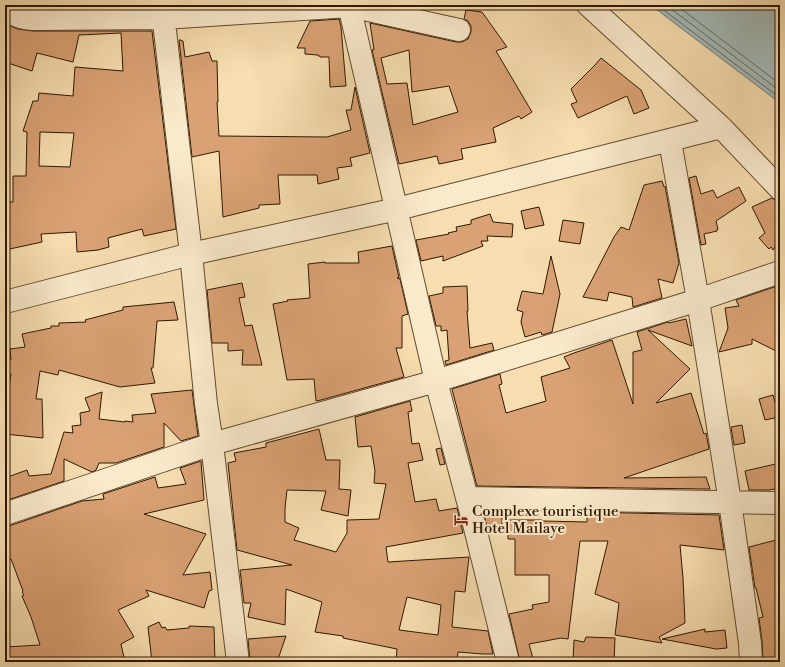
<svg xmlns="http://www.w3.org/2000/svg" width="785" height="667" viewBox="0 0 785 667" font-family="'Libre Bodoni',serif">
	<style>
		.water { fill: #a2b9b7; stroke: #74796e }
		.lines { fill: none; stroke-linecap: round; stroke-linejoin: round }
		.shore { stroke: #68685c; stroke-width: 1 }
		.building { fill: #daa274; stroke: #2e1801; fill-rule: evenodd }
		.minor-casing { stroke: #604a2d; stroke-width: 24 }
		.minor { stroke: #faeacc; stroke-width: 22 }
		.labels { text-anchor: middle; stroke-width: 4; stroke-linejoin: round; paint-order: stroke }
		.poi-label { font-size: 15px; fill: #2e1801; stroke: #faeacc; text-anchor: start }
	</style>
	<rect width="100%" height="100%" fill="#f7deb0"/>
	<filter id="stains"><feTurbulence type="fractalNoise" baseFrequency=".005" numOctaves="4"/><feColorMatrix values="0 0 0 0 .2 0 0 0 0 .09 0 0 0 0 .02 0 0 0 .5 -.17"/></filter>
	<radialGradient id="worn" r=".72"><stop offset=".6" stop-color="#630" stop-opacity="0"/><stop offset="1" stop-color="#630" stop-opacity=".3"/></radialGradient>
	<path class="water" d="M651,5H780V103L652,6Z"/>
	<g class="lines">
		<path class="shore" d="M657,5L780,98
			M666,5L780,91
			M676,5L780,84"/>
	</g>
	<path class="building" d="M24,5H150L38,6Z
		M466,10L482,12L507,47L496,51L532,112L521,119L519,116L493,128L496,142L461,149L463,159L439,164L437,156L399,164L372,50H374L370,23L456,42H462L468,39L471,32V26L468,21L464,19ZM409,50L412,92L449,86L458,112L413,125L407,83L387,84L381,58Z
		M339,19L341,27L346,86L330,87L329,57H320V56H318V55L305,54V48H297L310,21Z
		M5,24L18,29L33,31H152L176,229L144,236L142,229L108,238L109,247L98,250L77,252L76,232L41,234L42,242L5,250V202H13V176H26L27,132L23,131L33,101H38L39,93L73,96L75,67L123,71L121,33L79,35L73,62L37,53L32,71L5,62ZM40,132L74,133L70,167L39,166Z
		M179,40H181L182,41H183L185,57L209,52L212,61H217L218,102H217L219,136L327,137L351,130L346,110H351L355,87L370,153L350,158L352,166L337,168L339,179L318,184L317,175H278L280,204L259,205V208L223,217L219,151L192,157Z
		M601,58L641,90L649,108L634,114L627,96L578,118L571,104L577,102L571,89L595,65Z
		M696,176L701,194L713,190L717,198L739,187L746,201L716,221L718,229H717V231L704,234L706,244L701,245L689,178Z
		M662,181L664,187L665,186L679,263L673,283L658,279L662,298L633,307L632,297L609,292L607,301L583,297L614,237L621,227L629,230L644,185Z
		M772,198L777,201L780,206V241L773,250L771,247L769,249L759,238L765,233L752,207Z
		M539,207L544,225L525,229L521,211Z
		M490,214L493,222L513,224L512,237L487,236L488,241H481L483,246L443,261V256L421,261L416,240L449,234L448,233L457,231L456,227L471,224V220Z
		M563,220L584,223L580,244L559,241Z
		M392,246L399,278H397L400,279L408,314L402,316V348H396L404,377L321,400L316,401L314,379L287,380L273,304L288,301L287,300L310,298L308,264L325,262V263H359L358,252Z
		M551,256L560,294L552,332L542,335L541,332L525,337L521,322L523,312L517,310L522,291L543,294Z
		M242,283L245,297L239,298L245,326L252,325L262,365H242L243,350L228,351V343H212L207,290Z
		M780,285V353L752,339V344L719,352L728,328L725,308L739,306L736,300Z
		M467,286L468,311H467L470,348L492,343L494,350L446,365L445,361L449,360L447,330L441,331V326H436L429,296L443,293V287Z
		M174,302L178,320L157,321L153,368H151L155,383L120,387L59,370L58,375L40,371L36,399H42L43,438L5,434V411L11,374L5,373V359L11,360L10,349L25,347L22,334L51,328V326H59V323L86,322L85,320L123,310V307Z
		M686,319L692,346L648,330L690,369L656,403L691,393L704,434L706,433L709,449L624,478L706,477L710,489L477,486L452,389L500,374L502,384L499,385L506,413L546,401L541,377L570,368L564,357L574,353L612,340L633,404V352L642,350L637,332L668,322L669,323Z
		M192,390L198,436L181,441L164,423V447L116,463H99L96,470L92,472L64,459V481L5,501V478L27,470L29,476L51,474L64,432L73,433L72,426L81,425L80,413L90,411L85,398L102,392L99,419L125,422V421L133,422L132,415L156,413L151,394Z
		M773,395L779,417L765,420L759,399Z
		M410,401L412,411L408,412L412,444L419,443L423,460L408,463L415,502L436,499L439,511L457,508L463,533L386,547L388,562L469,557L465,592L455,591L452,627L488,631L493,654H483L458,652L457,662H396L397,649L343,638V636L315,632L322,602L286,589L285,625L248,617L251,603H244L240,570L292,565L237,550L228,463L236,461L234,453L266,447V443L319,429L326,460H340L339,489L351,490L348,516L321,510L326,491L287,490L285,508V522L299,528L294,540L336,552L347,533V520L379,519L386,484L374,483L375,471L371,446L358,447L355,417ZM407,597L441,605L438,635L399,630Z
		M742,425L745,443L734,445L731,427Z
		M441,448L445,464L440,465L436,449Z
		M201,461L204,500L144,514L206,534L183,575L210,572L212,590L209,591L204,608L146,590L149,596L118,610L134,637L121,644L125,662H5V647L40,645L31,617L22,596L24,595L22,592L23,591L11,559L5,561V526H9L82,501L104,499L103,494L155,477L158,488L186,484L180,468Z
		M780,463V488L769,490H749L745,471Z
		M483,511H502V527H487Z
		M587,512L719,515L724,550L680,545L683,578L685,623L659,637L662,643L615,635L619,603L595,594L608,541H580L568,639L561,638L529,644L534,662H520L509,614L533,609L532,605L549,602V575H515V539H508V520H542V521L587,522Z
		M780,539V640L778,641L780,652H779L780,662H763L762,641L759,618L763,617L756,588H755L749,547Z
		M159,622L162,628L165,627L167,630L189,628V626L214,627L215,662H152L148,627Z
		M705,629V632L725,630L727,648L716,649L662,639Z
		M286,636L277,662H250L248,639Z
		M586,637L615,638L614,662H573L574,640L584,642Z"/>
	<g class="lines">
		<defs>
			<path id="minor" d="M162,5L191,254L206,404L212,444L238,662
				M349,5L436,381L474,524L508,662
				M588,5L721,127L780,189
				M5,10C17,17 24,19 38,19L164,18L350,6L459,30
				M670,141L698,300L730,502L750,643L751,662
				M5,302L191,254L397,209L721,127
				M467,498L780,503
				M5,514L212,444L436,381L698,300L780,272"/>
		</defs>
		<use href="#minor" class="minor-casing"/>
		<use href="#minor" class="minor"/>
	</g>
	<defs>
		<symbol id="hotel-bare" viewBox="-9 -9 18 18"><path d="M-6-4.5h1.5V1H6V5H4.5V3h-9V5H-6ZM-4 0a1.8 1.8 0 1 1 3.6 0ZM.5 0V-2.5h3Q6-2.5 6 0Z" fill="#8f2418" stroke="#faeacc" stroke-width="2.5" paint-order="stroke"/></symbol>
	</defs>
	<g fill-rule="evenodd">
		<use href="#hotel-bare" x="451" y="510" width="20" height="20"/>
	</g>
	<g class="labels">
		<g class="poi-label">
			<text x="472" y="516">Complexe touristique<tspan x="472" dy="17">Hotel Mailaye</tspan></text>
		</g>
	</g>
	<rect width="785" height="667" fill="none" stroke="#f7deb0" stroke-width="20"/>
	<rect x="6" y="6" width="773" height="655" fill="none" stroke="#2e1801" stroke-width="2"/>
	<rect x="10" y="10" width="765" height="647" fill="none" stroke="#2e1801"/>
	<rect width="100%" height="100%" filter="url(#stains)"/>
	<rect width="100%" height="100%" fill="url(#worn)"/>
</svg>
